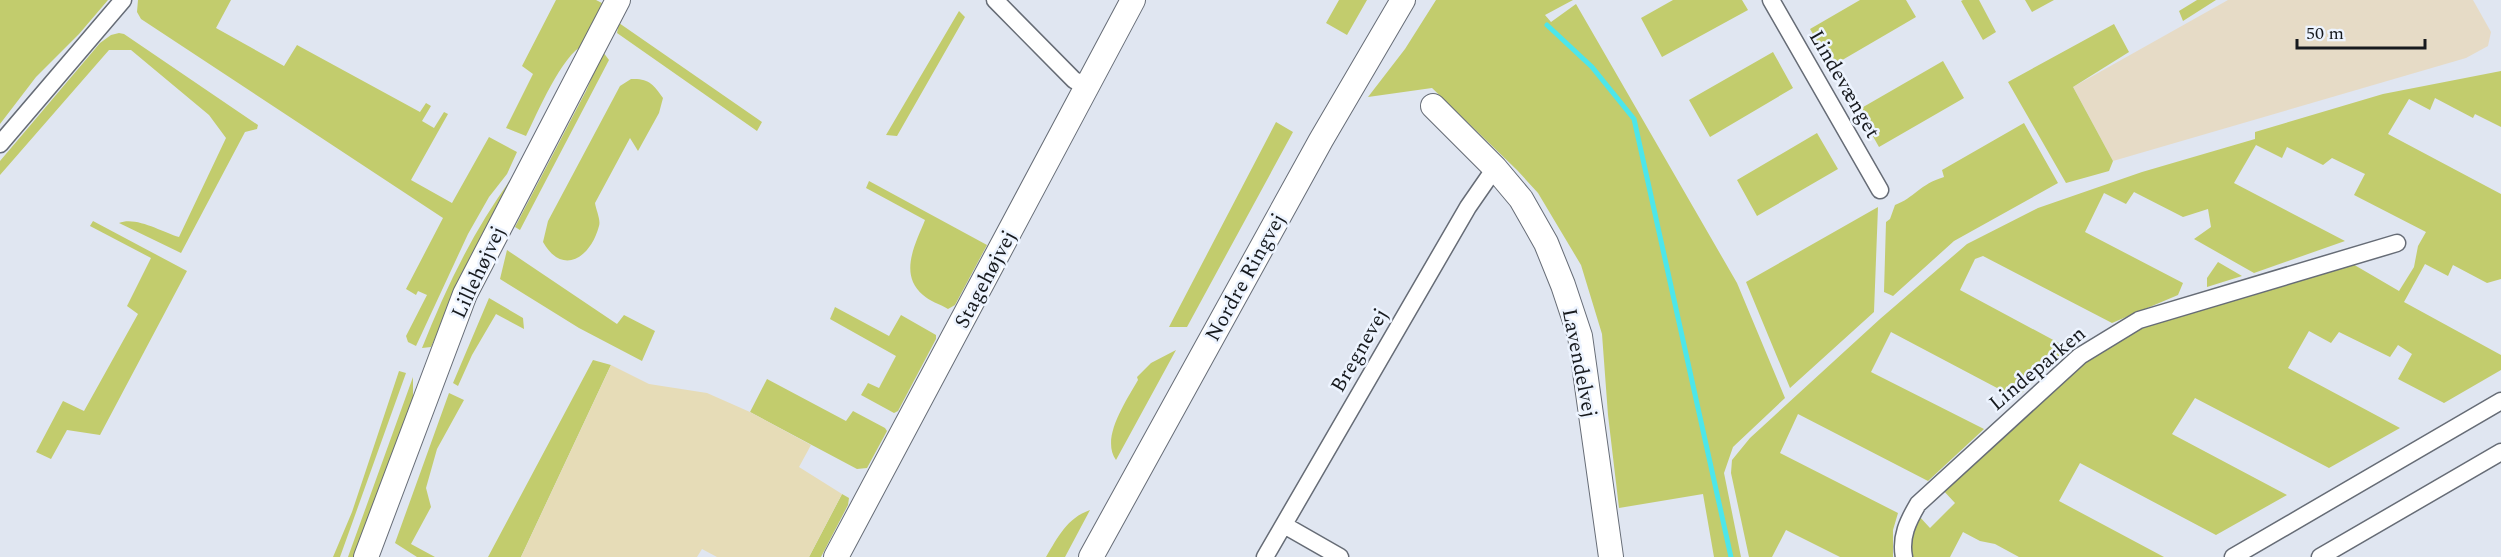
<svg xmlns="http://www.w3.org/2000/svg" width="2501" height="557" viewBox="0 0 2501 557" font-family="Spectral,serif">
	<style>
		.education { fill: #e6dbc6 }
		.green { fill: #c2cc6d }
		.sand { fill: #e6dcb7 }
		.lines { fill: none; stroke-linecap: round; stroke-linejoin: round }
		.stream { stroke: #4de6ea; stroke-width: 5 }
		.street-casing { stroke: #666c76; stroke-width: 19 }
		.secondary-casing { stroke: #666c76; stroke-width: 26 }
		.street { stroke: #fff; stroke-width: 16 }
		.secondary { stroke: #fff; stroke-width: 24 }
		.labels { text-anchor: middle; stroke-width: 5; stroke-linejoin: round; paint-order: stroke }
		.street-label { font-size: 21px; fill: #171a1e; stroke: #edf4ff }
	</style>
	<rect width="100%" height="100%" fill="#e0e6f1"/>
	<path class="education" d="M2228,0H2473L2491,32L2488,46L2466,58L2113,161L2073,87Z"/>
	<path class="green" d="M0,0H108L79,34L36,77L0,124Z
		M138,0H231L216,28L284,66L297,45L420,112L426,103L431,106L422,121L434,128L444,112L448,114L411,180L452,203L489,137L517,152L507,174L489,197L468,234L416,346L408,342L406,336L427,295L418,291L416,295L406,289L443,218L141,19L137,12Z
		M556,0H596L606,5L584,45C562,54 537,114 526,136L506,128L533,74L522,66Z
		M1339,0H1367L1347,35L1326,23Z
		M1436,0H1573L1545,15L1551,22L1576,4L1737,283L1785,398L1733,447L1724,473L1741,557H1714L1703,494L1619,508L1608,415L1602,334L1581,265L1538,193L1517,170L1432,88L1368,97L1405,49Z
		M1673,0H1742L1748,10L1662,57L1641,18Z
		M1860,0H1906L1916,17L1832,66L1810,29Z
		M1963,0H1979L1996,32L1983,40L1961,1Z
		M2025,0H2054L2032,12Z
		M2197,0H2216L2183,21L2179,11Z
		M959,11L965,17L897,136L886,135Z
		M619,23L762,122L757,131L617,33Z
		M2114,24L2129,52L2073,87L2113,161L2109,171L2066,183L2008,82Z
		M119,33L124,34L258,125L257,129L245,132L181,253L119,223C136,216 162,232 179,237L226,138L209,115L131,50H109L0,175V161L100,43L111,35Z
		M603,52L609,60L520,230L515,227L586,91Z
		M1773,52L1793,88L1710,137L1689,100Z
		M1943,61L1964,98L1879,147L1858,110Z
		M2501,71V127L2475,114L2473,118L2435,98L2430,110L2409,99L2388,134L2501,194V279L2487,283L2453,265L2448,276L2425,264L2404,302L2501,355V370L2444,403L2398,379L2412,354L2398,345L2390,357L2339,332L2331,343L2309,331L2288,368L2400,428L2329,468L2195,398L2172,434L2287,495L2216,535L2080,463L2059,501L2164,557H2019L1995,544L1980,541L1963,532L1950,557H1910L1911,530L1918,515L1930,528L1955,503L1941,488L2083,360L2141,327L2351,263L2399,291L2414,267L2418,246L2426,232L2354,195L2365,174L2332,158L2323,165L2287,147L2282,158L2256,145L2234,183L2345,241L2254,273L2194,239L2211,227L2208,209L2183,217L2134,192L2126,204L2104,193L2085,232L2183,283L2178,295L2112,323L1983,256L1975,259L1960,290L2070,349L2016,398L1891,332L1871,372L1984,429L1928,481L1798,414L1780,453L1898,513L1893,530V557H1840L1786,530L1772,557H1749L1731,473L1732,460L1750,438L1880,319L1967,244L2038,208L2142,172L2255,139V132L2383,94Z
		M631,79C649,78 654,85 663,98L659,113L638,151L630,138L595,203C596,210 601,220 599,226C591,257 563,277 543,242L548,221L620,86Z
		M1276,122L1293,132L1187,327H1169Z
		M2024,123L2058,183L1954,241L1893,296L1884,292L1886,222L1890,219L1895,205C1914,198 1920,184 1944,177L1942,170Z
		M1817,133L1838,169L1757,216L1737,180Z
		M519,168L456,290L431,347L422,348C447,285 477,223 519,168Z
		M869,181L987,245L955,305L948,309C940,304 929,301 923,295C898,274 916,243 925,220L866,188Z
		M1878,207L1874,312L1790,388L1746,282Z
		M93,221L187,271L100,435L67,430L51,459L36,452L63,401L84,411L138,314L127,306L151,258L90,226Z
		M507,250L617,324L624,315L655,331L642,361L579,328L500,279Z
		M2218,262L2242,276L2207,287V278Z
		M489,298L523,318L524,329L496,314L472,355L458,386L453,383Z
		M835,307L889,336L901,315L936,335V339L898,411L894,413L861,395L868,383L879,388L896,356L830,319Z
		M1176,350L1116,460C1100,438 1127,400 1138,380L1137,377L1151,363Z
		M593,360L611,365L521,557H488Z
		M399,371L406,373L340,557H333L352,512Z
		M413,377V401L356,557H348Z
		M767,379L846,421L853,411L885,428L887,431L867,468L857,469L750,412Z
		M449,393L464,400L437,449L426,488L431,507L411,544L435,557H417L395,543Z
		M842,494L849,498L848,505L821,557H809Z
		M1090,510L1065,557H1046C1058,537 1067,518 1090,510Z"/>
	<path class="sand" d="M611,365L649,384L707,393L750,412L811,445L799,467L842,494L809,557H717L702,549L697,557H521Z"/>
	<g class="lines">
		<path class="stream" d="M1547,25L1592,67L1634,119L1731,557"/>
		<defs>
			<path id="street" d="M995,0L1074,80L1086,86
				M1771,0L1880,190
				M0,144L123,0
				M1284,525L1340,557
				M1265,557L1468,207L1495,168
				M1904,557C1900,537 1908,521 1918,504L2080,356L2139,320L2397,243
				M2233,557L2501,401
				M2320,557L2501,452"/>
			<path id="secondary" d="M1433,106L1495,168L1521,199L1546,243L1563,285L1580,336L1611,557
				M366,557L465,294L618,0
				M836,557L1133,0
				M1091,557L1321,140L1403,0"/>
		</defs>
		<use href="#street" class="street-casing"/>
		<use href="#secondary" class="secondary-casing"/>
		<use href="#street" class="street"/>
		<use href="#secondary" class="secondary"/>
	</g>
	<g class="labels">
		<g class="street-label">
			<text transform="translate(1845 84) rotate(60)" y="7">Lindevænget</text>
			<text transform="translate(478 272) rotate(-65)" y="7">Lillehøjvej</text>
			<text transform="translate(1245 277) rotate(-61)" y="7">Nordre Ringvej</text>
			<text transform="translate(985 279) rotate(-62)" y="7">Stagehøjvej</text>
			<text transform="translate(1359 350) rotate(-60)" y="7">Bregnevej</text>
			<text transform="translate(1580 363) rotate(79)" y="7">Lavendelvej</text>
			<text transform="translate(2037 368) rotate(-40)" y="7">Lindeparken</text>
		</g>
	</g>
	<path d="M2297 39v9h128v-9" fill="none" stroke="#171a1e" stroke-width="3"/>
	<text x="2306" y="39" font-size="18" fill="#171a1e" stroke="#edf4ff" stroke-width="4.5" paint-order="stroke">50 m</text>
</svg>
